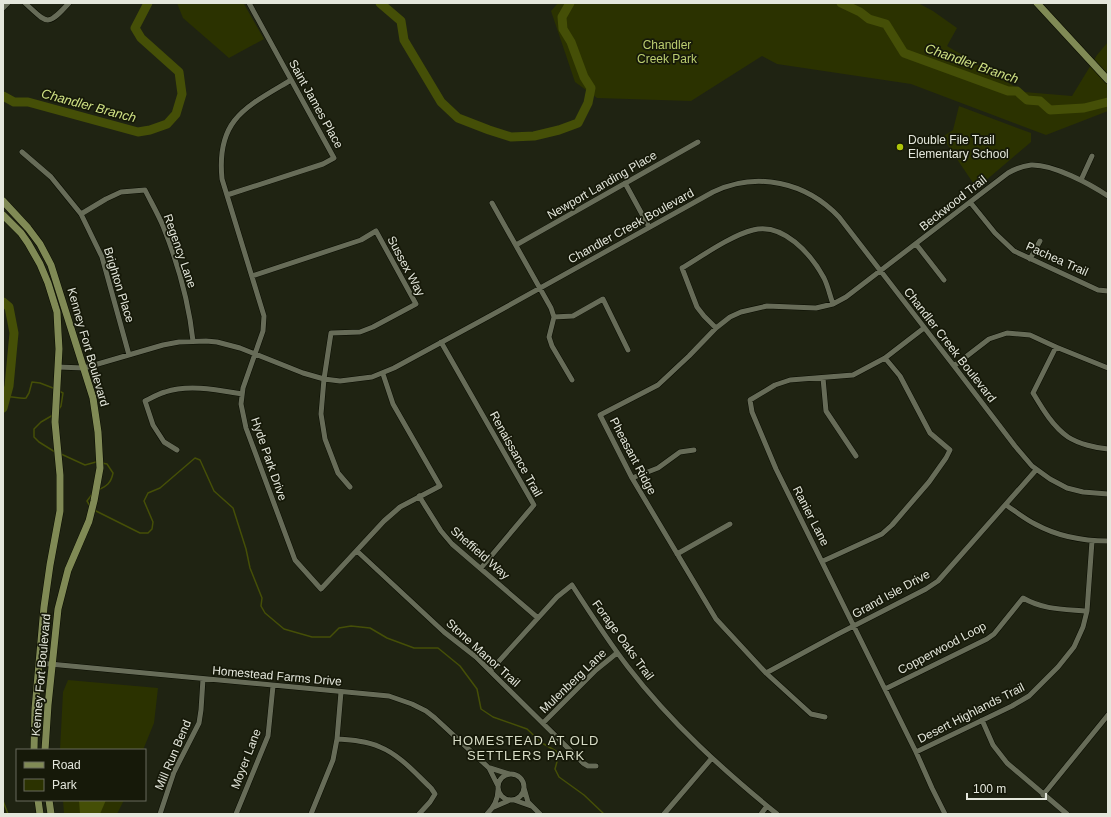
<svg xmlns="http://www.w3.org/2000/svg" width="1111" height="817" viewBox="0 0 1111 817" font-family="Arial,sans-serif">
	<style>
		.green { fill: #2b3200 }
		.water { fill: #454f07 }
		.lines { fill: none; stroke-linecap: round; stroke-linejoin: round }
		.stream { stroke: #454f07; stroke-width: 1.5 }
		.river { stroke: #454f07; stroke-width: 9 }
		.minor-casing { stroke: #090c01; stroke-width: 6 }
		.major-casing { stroke: #090c01; stroke-width: 8 }
		.minor { stroke: #676c58; stroke-width: 5 }
		.major { stroke: #808a55; stroke-width: 7 }
		.poi-dot { fill: #aec509; stroke: #161909; stroke-width: 1.5 }
		.labels { text-anchor: middle; stroke-width: 3.5; stroke-linejoin: round; paint-order: stroke }
		.park-label { font-size: 12px; fill: #bbcd70; stroke: #161909 }
		.street-label { font-size: 12px; fill: #e4e7dc; stroke: #161909 }
		.poi-label { font-size: 12px; fill: #e4e7dc; stroke: #161909; text-anchor: start }
		.water-label { font-size: 13px; font-style: italic; fill: #cfe184; stroke: #161909 }
		.neighbourhood-label { font-size: 13px; letter-spacing: 1px; fill: #d8ddc7; stroke: #161909 }
	</style>
	<rect width="100%" height="100%" fill="#1f2312"/>
	<path class="green" d="M177,3H245L244,4L264,39L229,58L183,18Z
		M558,3H918L933,11L957,28L947,46L1024,92L1072,96L1097,55L1108,42V111L1046,135L911,84L777,64L762,56L691,101L597,98L575,82L551,11Z
		M959,106L1031,133V142L977,188C964,171 954,153 942,137L953,130Z
		M68,680L158,688L154,723L143,750H60L63,692Z
		M63,800H124L117,814H64Z"/>
	<path class="water" d="M79,800H106L100,814H80Z"/>
	<g class="lines">
		<path class="stream" d="M59,391L63,393L61,406L59,409
			M6,397C13,396 19,399 26,398L29,393L32,382L40,383L53,388
			M53,415L41,422L34,429V437L39,442L55,452
			M61,454L85,465L96,462
			M98,490C107,486 111,483 113,473L107,464L102,463
			M90,506L87,501L93,493
			M94,510L140,533H148L152,529L153,522L144,501L148,493L160,488L195,458L200,460L214,491L233,508L246,549L250,568L262,598L261,606L265,613L284,629L312,637H330L339,628L351,626L370,628L387,638L414,648H438L460,666L477,689L481,709L493,717L527,729L542,743L556,751L558,758L555,769L559,777L584,795L604,814
			M3,801L8,814"/>
		<path class="river" d="M380,3L401,21L404,40L441,102L458,118L489,130L511,137L534,136L559,130L578,123L588,103L591,88L584,77L571,42L563,29L562,17L570,3
			M841,3L860,12L869,19L886,24L904,53L1008,91H1017L1027,100L1040,101L1050,110L1084,108L1108,102
			M3,96L14,102H28L138,132L150,130L167,124L176,114L182,94L179,72L141,38L135,28L148,3
			M3,302L9,307L14,333L9,386L3,408"/>
		<defs>
			<path id="minor" d="M25,3C48,24 47,27 69,3
				M3,8L8,3
				M291,80C246,107 216,119 222,179L264,316L263,331L243,388L241,404L246,428L295,560L321,589L384,521L400,507L440,486L393,404L383,374
				M22,152L51,177L81,214L102,257L129,355
				M1081,180L1092,156
				M625,183L649,227
				M227,195L323,164L334,158L249,3
				M970,202L995,233L1014,251L1098,290L1108,291
				M492,203L551,308L554,317L549,337L552,346L572,380
				M81,214L106,199L121,192L145,190C151,202 158,214 163,226C177,261 189,304 193,341
				M916,244L944,280
				M516,245L698,142
				M1030,259L1040,241
				M252,276L361,240L376,231L416,304L373,327L360,332L331,333L324,379L321,414L325,439L338,473L350,487
				M554,317L573,316L603,299L628,350
				M716,328L704,316L697,307L682,268C702,256 732,235 753,230C783,222 811,254 824,278C828,286 830,296 833,304
				M924,328L885,358L853,375L790,380L775,385L750,400L752,412L776,469L916,752L932,788L945,814
				M441,342L534,505L481,568
				M1056,347L1033,393C1042,408 1053,427 1068,437C1079,444 1096,448 1108,449
				M954,366L989,339L1007,333L1030,335L1056,347L1108,368
				M58,367L84,368L163,345L179,342L206,341L217,342L240,348L303,373L324,379L340,381L372,377L394,368L488,317L713,192C757,171 806,182 839,217L954,366L1015,446L1032,466L1050,479L1067,488L1083,492L1108,494
				M823,378L826,411L856,456
				M177,450L164,442L153,425L145,401C151,398 158,394 165,392C189,384 218,390 242,394
				M632,478L658,468L680,452L694,450
				M419,496L441,531L452,544L538,618
				M1006,505C1015,511 1025,519 1035,524C1057,536 1083,541 1108,541
				M357,551L444,632L476,657L583,763L588,766H596
				M677,554L730,524
				M823,561L882,534L892,525L929,482L946,458L950,450L930,433L900,376L885,358
				M39,663L389,696L412,704L426,711L435,718L489,768L498,786
				M490,671L557,597L572,585C590,613 608,641 628,667C671,723 723,770 777,814
				M766,673L838,634L926,589L938,581L1036,470
				M885,689L987,639L994,634L1023,598C1044,610 1063,609 1087,611
				M825,717L811,714L766,673L716,619L632,478L600,415L658,385L689,356L716,328L730,317L741,312L767,306L816,308L833,304L846,297L1008,173C1015,169 1023,166 1031,165C1053,164 1090,184 1108,196
				M982,720L993,745L1007,763L1067,814
				M543,723L596,670L617,653
				M337,739C351,740 367,741 380,747C400,755 416,774 431,788L435,794L430,802L419,814
				M916,752L1012,706L1029,696L1058,667L1074,647L1083,627L1087,611L1092,541
				M490,768L509,774
				M498 787a13 13 0 1 1 26 0a13 13 0 1 1-26 0Z
				M524,788L528,802L540,814
				M1043,795L1108,715
				M514,800L531,806
				M494,807L510,800
				M160,814L174,772L199,723L201,710L203,679
				M236,814L268,736L273,686
				M311,814L333,760L337,739L341,692
				M487,814C494,807 498,800 498,790
				M664,814L712,758
				M761,814L767,806"/>
			<path id="major" d="M1037,3L1108,80
				M3,201L28,228L40,244L51,265L93,398L98,432L100,468L94,501L89,521L68,570L58,609L48,705L45,750
				M3,215L21,233L28,243L40,264L48,283L57,312L58,332L59,349L55,422L60,475V511L50,565L44,607L35,709L34,750
				M38,800L40,814
				M49,800L51,814"/>
		</defs>
		<use href="#minor" class="minor-casing"/>
		<use href="#major" class="major-casing"/>
		<use href="#minor" class="minor"/>
		<use href="#major" class="major"/>
	</g>
	<circle class="poi-dot" cx="900" cy="147" r="4"/>
	<g class="labels">
		<g class="park-label">
			<text x="667" y="49">Chandler<tspan x="667" dy="14">Creek Park</tspan></text>
		</g>
		<g class="street-label">
			<text transform="translate(316 104) rotate(61)" y="4">Saint James Place</text>
			<text transform="translate(602 185) rotate(-30)" y="4">Newport Landing Place</text>
			<text transform="translate(953 203) rotate(-38)" y="4">Beckwood Trail</text>
			<text transform="translate(631 226) rotate(-29)" y="4">Chandler Creek Boulevard</text>
			<text transform="translate(180 251) rotate(71)" y="4">Regency Lane</text>
			<text transform="translate(1057 259) rotate(24)" y="4">Pachea Trail</text>
			<text transform="translate(406 266) rotate(62)" y="4">Sussex Way</text>
			<text transform="translate(119 285) rotate(73)" y="4">Brighton Place</text>
			<text transform="translate(950 345) rotate(52)" y="4">Chandler Creek Boulevard</text>
			<text transform="translate(88 347) rotate(74)" y="4">Kenney Fort Boulevard</text>
			<text transform="translate(516 454) rotate(61)" y="4">Renaissance Trail</text>
			<text transform="translate(633 456) rotate(62)" y="4">Pheasant Ridge</text>
			<text transform="translate(269 459) rotate(71)" y="4">Hyde Park Drive</text>
			<text transform="translate(811 516) rotate(63)" y="4">Ranier Lane</text>
			<text transform="translate(480 553) rotate(41)" y="4">Sheffield Way</text>
			<text transform="translate(891 594) rotate(-29)" y="4">Grand Isle Drive</text>
			<text transform="translate(623 640) rotate(54)" y="4">Forage Oaks Trail</text>
			<text transform="translate(942 648) rotate(-28)" y="4">Copperwood Loop</text>
			<text transform="translate(483 653) rotate(42)" y="4">Stone Manor Trail</text>
			<text transform="translate(41 675) rotate(-85)" y="4">Kenney Fort Boulevard</text>
			<text transform="translate(277 676) rotate(5)" y="4">Homestead Farms Drive</text>
			<text transform="translate(573 681) rotate(-44)" y="4">Mulenberg Lane</text>
			<text transform="translate(971 713) rotate(-27)" y="4">Desert Highlands Trail</text>
			<text transform="translate(173 755) rotate(-67)" y="4">Mill Run Bend</text>
			<text transform="translate(246 759) rotate(-69)" y="4">Moyer Lane</text>
		</g>
		<g class="poi-label">
			<text x="908" y="144">Double File Trail<tspan x="908" dy="14">Elementary School</tspan></text>
		</g>
		<g class="water-label">
			<text transform="translate(972 63) rotate(19)" y="5">Chandler Branch</text>
			<text transform="translate(89 105) rotate(15)" y="5">Chandler Branch</text>
		</g>
		<g class="neighbourhood-label">
			<text x="526" y="745">HOMESTEAD AT OLD<tspan x="526" dy="15">SETTLERS PARK</tspan></text>
		</g>
	</g>
	<rect width="1111" height="817" fill="none" stroke="#e4e7dc" stroke-width="8"/>
	<rect x="16" y="749" width="130" height="52" fill="#161909" stroke="#686b5d"/>
	<rect x="24" y="762" width="20" height="6" fill="#808a55" stroke="#686b5d"/>
	<text x="52" y="769" font-size="12" fill="#e4e7dc">Road</text>
	<rect x="24" y="779" width="20" height="12" fill="#2b3200" stroke="#686b5d"/>
	<text x="52" y="789" font-size="12" fill="#e4e7dc">Park</text>
	<path d="M967 793v6h79v-6" fill="none" stroke="#e4e7dc" stroke-width="2"/>
	<text x="973" y="793" font-size="12" fill="#e4e7dc" stroke="#161909" stroke-width="3" paint-order="stroke">100 m</text>
</svg>
